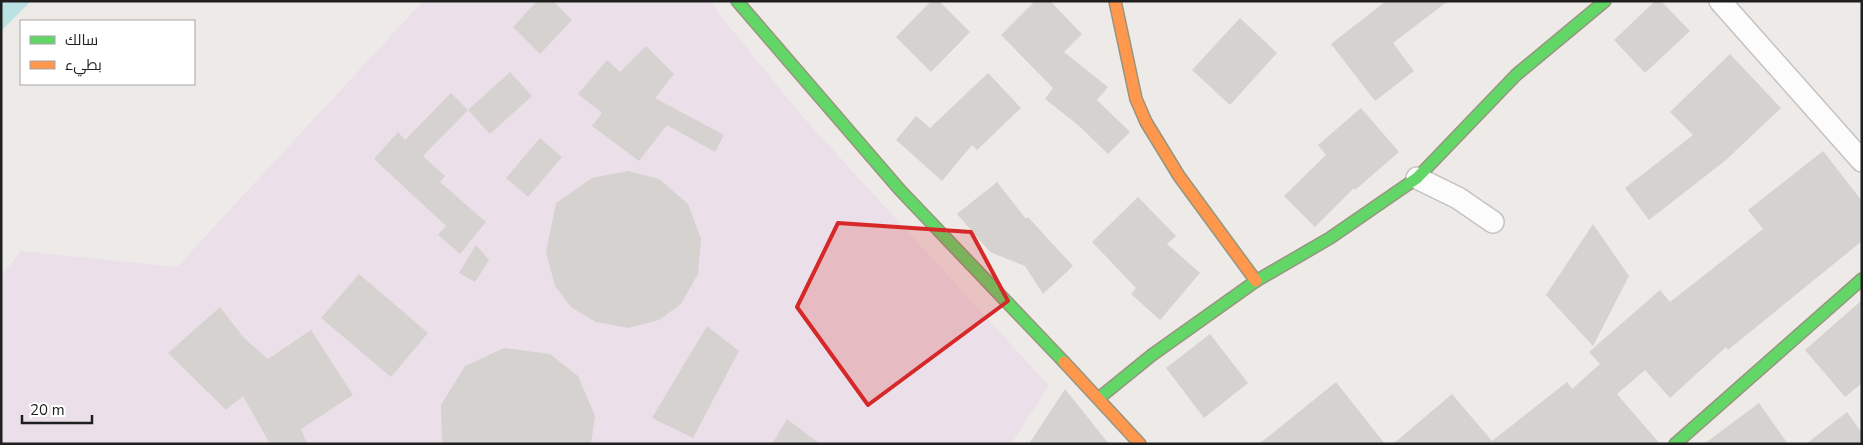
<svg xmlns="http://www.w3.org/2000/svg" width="1863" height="445" viewBox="0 0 1863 445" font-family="'Nunito Sans',Cairo,sans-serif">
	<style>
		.industrial { fill: #ebe0e9 }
		.water { fill: #bae2e2 }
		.building { fill: #d6d2d0 }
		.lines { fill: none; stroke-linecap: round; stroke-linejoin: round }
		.street-casing { stroke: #c4c3c2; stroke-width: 24 }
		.fast-casing { stroke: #98957f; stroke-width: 14 }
		.slow-casing { stroke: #98957f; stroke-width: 14 }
		.street { stroke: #fcfcfc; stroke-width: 21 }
		.fast { stroke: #63d668; stroke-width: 11 }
		.slow { stroke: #ff974d; stroke-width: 11 }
		.marked { fill: #d62828; fill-opacity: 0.2; stroke: #d62828; stroke-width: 4; stroke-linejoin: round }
	</style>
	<rect width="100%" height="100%" fill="#edeae8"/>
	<path class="industrial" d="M423,1H712L716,10L802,116L1049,386L1011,444H1V276L21,251L177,267Z"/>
	<path class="water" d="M1,1H31L1,31Z"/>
	<path class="building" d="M537,1H553L572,20L540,54L513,27Z
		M931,1H939L970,32L931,72L896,37Z
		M1035,1H1050L1082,34L1064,52L1108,87L1097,100L1130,132L1108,154L1078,125L1045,99L1053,88L1001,35Z
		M1386,1H1448L1393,43L1414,71L1375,101L1331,44Z
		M1655,1H1661L1690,31L1645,73L1614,40Z
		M1240,18L1277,53L1230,105L1192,70Z
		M646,46L674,74L655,98L724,135L715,152L667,125L639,161L592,126L602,113L578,94L607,60L620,72Z
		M1730,54L1781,108L1726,160L1649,220L1625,188L1693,135L1670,112Z
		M510,72L532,96L490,134L468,110Z
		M988,73L1021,108L977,150L972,145L942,181L896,140L916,116L930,128Z
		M451,93L468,110L423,156L445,176L440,182L486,222L460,254L438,235L446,226L374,159L398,132L405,140Z
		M1361,108L1399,152L1355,190L1354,188L1315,227L1284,196L1326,155L1318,145Z
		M540,138L562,157L528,197L506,178Z
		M1823,151L1862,201V241L1728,350L1726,347L1670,398L1645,370L1617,394L1660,444H1393L1452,394L1492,441L1567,382L1572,389L1600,364L1589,352L1660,290L1670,302L1763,229L1748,210Z
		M628,171L659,179L688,204L701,239L698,274L681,304L659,320L628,328L596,322L572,308L555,286L546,252L556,203L592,178Z
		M997,182L1026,219L1028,217L1073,266L1043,294L1025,266L990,252L957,214Z
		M1138,197L1176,236L1167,244L1200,273L1160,320L1131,294L1136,288L1092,242Z
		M1593,224L1629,276L1593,346L1546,295Z
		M476,245L489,260L475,282L459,273Z
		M359,274L428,333L391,377L321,318Z
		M1862,300V383L1845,397L1805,350Z
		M220,307L244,338L268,359L311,330L353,395L301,429L307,444H270L243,396L226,410L168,353Z
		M707,326L739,351L693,438L652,418Z
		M1210,334L1248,383L1204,418L1166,368Z
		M504,348L550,354L578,376L595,416L591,444H442L441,405L465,366Z
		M1336,382L1385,444H1259Z
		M1065,389L1109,444H1029Z
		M1759,403L1788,444H1704Z
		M1847,412L1862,433V444H1806Z
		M787,419L820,444H772Z"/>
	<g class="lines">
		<defs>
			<path id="street" d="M1720,1L1862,161
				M1417,178L1458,198L1493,222"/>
			<path id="fast" d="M737,1L900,190L1064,362
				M1099,398L1152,355L1256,281L1330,238L1417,178L1516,75L1605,1
				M1675,444L1862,279"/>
			<path id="slow" d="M1115,1L1136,99L1146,122L1179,176L1256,281
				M1064,362L1140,444"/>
		</defs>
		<use href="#street" class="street-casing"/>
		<use href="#fast" class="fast-casing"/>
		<use href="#slow" class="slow-casing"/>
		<use href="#street" class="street"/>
		<use href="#fast" class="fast"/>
		<use href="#slow" class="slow"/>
	</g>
	<path class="marked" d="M838,223L971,232L1008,301L868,405L797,307Z"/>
	<rect width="1863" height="445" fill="none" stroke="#1f1f1f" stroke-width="5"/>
	<rect x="20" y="20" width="175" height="65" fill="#ffffff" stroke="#a5a5a5"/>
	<rect x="30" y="36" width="25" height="8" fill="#63d668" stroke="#a5a5a5"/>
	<text x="65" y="45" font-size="15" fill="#1f1f1f">سالك</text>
	<rect x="30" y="61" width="25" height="8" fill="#ff974d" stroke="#a5a5a5"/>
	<text x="65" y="70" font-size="15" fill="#1f1f1f">بطيء</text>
	<path d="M22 415v8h70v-8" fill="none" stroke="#1f1f1f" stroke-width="2.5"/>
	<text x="30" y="415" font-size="15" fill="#1f1f1f" stroke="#ffffff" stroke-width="4" paint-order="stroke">20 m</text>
</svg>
